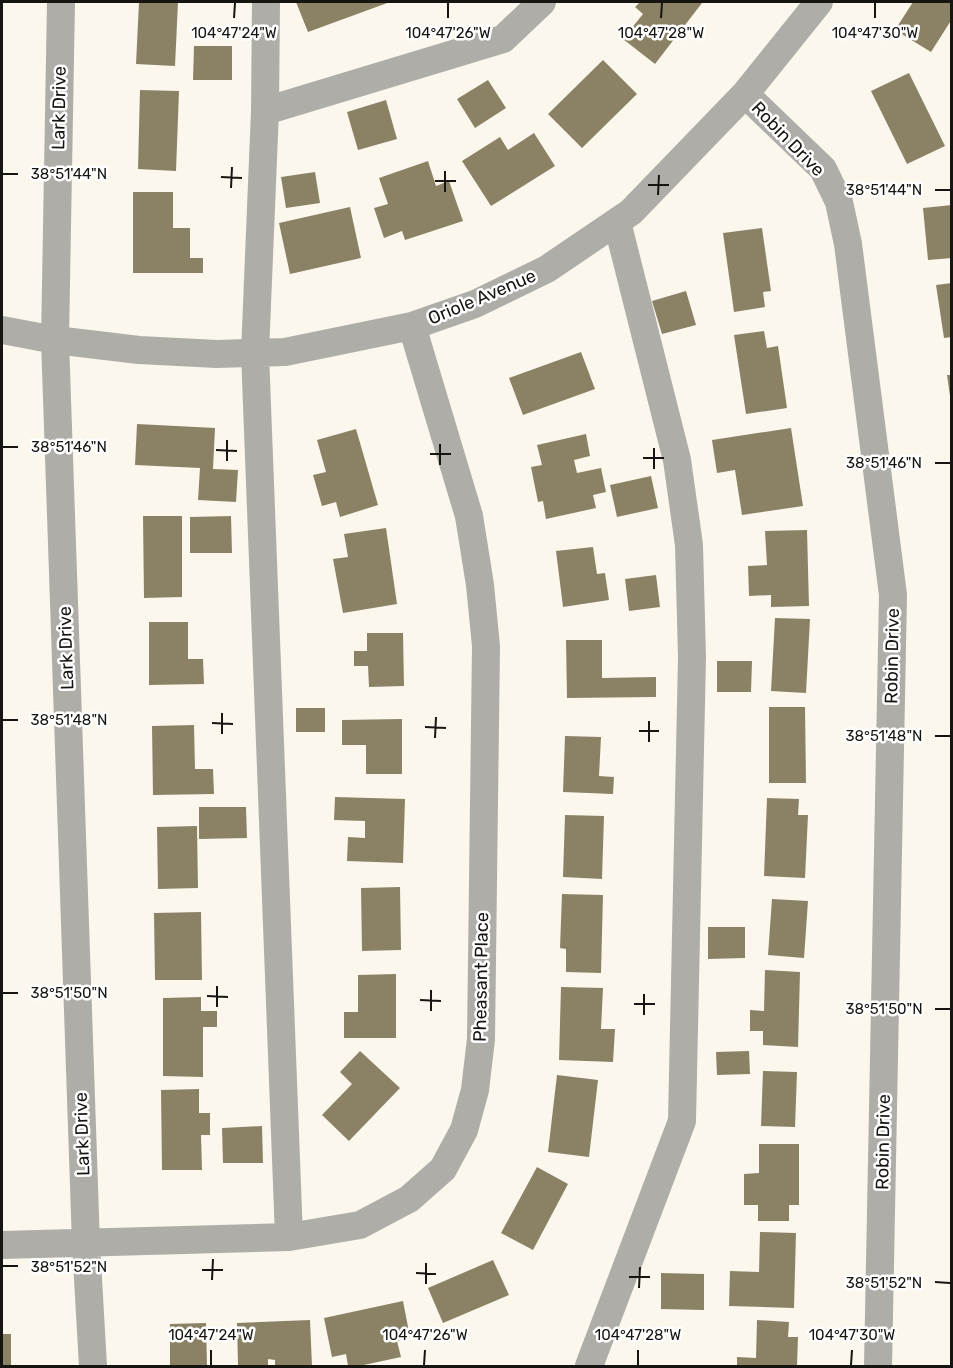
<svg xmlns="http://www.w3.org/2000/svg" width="953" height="1368" viewBox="0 0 953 1368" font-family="Rubik,sans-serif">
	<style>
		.building { fill: #8b8266 }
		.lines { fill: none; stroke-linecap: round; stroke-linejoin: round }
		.minor { stroke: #aeada8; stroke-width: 28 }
		.ticks { fill: none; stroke: #161511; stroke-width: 2 }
		.labels { text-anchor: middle; stroke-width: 5; stroke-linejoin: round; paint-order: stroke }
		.street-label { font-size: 18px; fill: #161511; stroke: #fff }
		.ticks-label { font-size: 15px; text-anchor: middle; fill: #161511; stroke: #fff; stroke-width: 5; stroke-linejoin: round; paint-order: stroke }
	</style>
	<rect width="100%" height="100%" fill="#fbf7ec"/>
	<path class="building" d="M139,2H178L175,66L136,64Z
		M296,2H390L308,32Z
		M640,2L702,3L655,64L623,39L643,14L635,7Z
		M913,2H952V19L931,52L895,30Z
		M194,46H232V80H193Z
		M603,60L637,94L582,148L548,114Z
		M909,73L945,146L907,164L871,91Z
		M488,80L506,108L475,128L457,99Z
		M140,90L179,91L176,171L138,169Z
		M386,100L397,139L358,150L347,112Z
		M534,133L555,166L491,206L462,161L500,137L508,150Z
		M428,161L436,186L449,181L463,221L405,240L402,231L384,238L374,208L388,204L379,178Z
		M315,172L320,203L286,208L281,177Z
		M133,192H173V228H190V258H203V273H133Z
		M952,205V258L928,260L923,208Z
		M350,207L361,258L290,274L279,223Z
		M762,228L771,291L763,292L765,307L734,312L723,233Z
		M952,283V337L944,338L936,285Z
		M686,291L696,325L662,334L652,301Z
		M764,331L767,348L778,346L787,408L746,414L734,335Z
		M581,352L595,389L523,415L509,378Z
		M947,375H952V396H950Z
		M137,424L215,428L213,469L238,470L236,502L198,500L200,468L135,465Z
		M791,428L803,506L742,515L735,470L717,473L712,440Z
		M356,429L378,505L340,517L336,502L322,506L313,475L326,472L317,440Z
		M586,434L590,456L574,460L577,473L601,468L606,492L593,495L596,508L546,519L543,501L538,502L531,467L542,465L537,445Z
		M651,476L658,508L617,517L610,485Z
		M143,516H182V597L144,598Z
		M231,516L232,553H190V517Z
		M386,528L397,604L343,613L333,559L348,557L344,534Z
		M807,530L809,606L771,607V595L749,596L748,566L767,565L765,531Z
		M593,547L597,574L605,573L609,600L563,607L556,551Z
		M656,575L660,607L629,611L625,579Z
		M775,618L810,619L806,693L771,691Z
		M149,622H188V659H203L204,684L149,685Z
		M367,633H403L404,686L369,687L368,666H354V651H367Z
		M566,640H602V678L656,677V697L567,698Z
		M717,661H752L751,692H717Z
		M769,707H805L806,783H769Z
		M296,708H325V732H296Z
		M402,719V774H366V745H342V720Z
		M194,725L195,769H213L214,794L153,795L152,726Z
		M565,736L601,737L599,776L614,777L613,794L563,792Z
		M335,797L405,799L403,863L347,861L348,837L365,838V821L334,820Z
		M767,798L799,799L798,815H808L805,878L764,876Z
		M199,807H246L247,838L199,839Z
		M565,815L604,816L602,879L563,877Z
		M197,826L198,888L158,889L157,827Z
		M400,887L401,950L362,951L361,888Z
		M562,894L603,895L601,973L566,972V949L560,948Z
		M772,899L808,901L804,958L768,955Z
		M201,912L202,980H155L154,913Z
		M708,927H745V958L708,959Z
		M765,970L800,972L798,1047L763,1045V1031H750V1010L764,1011Z
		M396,974V1038H344V1012H358V975Z
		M561,987L603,988L601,1029H615L613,1062L559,1060Z
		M201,997V1011H217V1027H203V1077L163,1076V998Z
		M360,1051L400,1088L349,1141L322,1115L352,1084L340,1072Z
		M749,1051L750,1074L717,1075L716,1052Z
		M763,1071L797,1072L795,1127L761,1126Z
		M557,1075L598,1080L589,1157L548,1152Z
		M199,1089V1113H210V1135H201L202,1170H162L161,1090Z
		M262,1126L263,1163H223L222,1128Z
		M759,1144H799V1205H789V1221H758V1205H744V1174L759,1173Z
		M537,1167L568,1184L533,1250L501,1233Z
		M760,1232L796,1233L794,1308L729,1306L730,1271L759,1272Z
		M493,1260L509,1295L443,1323L428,1288Z
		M661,1273L704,1274V1310L661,1309Z
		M403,1301L410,1337L397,1341L401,1357L359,1366H348L346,1354L332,1357L324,1318Z
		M310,1320L312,1366H275V1360L268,1359V1366H238L237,1323Z
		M757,1320L789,1322L788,1337H798L797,1366H737V1357L756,1358Z
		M206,1323L207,1366H170V1324Z
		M2,1334H11V1366H2Z"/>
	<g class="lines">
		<path class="minor" d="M61,2L55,340L86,1244L93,1366
			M745,94L823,169L839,202L848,244L893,595L878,1366
			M265,111L266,2
			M2,330L55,340L139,350L217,354L285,352L412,326L475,304L547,269L631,212L745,94L819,2
			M289,1237L255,353L265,111L503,39L542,2
			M2,1245L289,1237L360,1225L409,1199L443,1169L464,1130L475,1090L481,1039L486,646L480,585L469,516L412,326
			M589,1366L682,1121L692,657L689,545L677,460L617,222"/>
	</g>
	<path class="ticks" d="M234,18L235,3M448,18V3M661,18L662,3M875,18V3M3,174H18M221,177L242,178M435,181H456M648,185H669M231,188L232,167M935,190H950M445,192V171M658,195L659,175M3,447H18M216,450L237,451M430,454H451M643,458H664M227,461V440M935,463H950M440,465V444M654,469V448M3,720H18M212,723L233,724M425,727L446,728M639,731H659M222,734V713M935,736H950M435,738L436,717M649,742V721M3,993H18M207,996L228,997M420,1000L441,1001M634,1004H655M217,1007V986M935,1009H950M431,1011V990M644,1015V994M3,1266H18M202,1270H223M416,1273L436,1274M629,1277H650M212,1280L213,1259M935,1282L950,1283M426,1284V1263M639,1288L640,1267M211,1365V1350M424,1365L425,1350M638,1365V1350M851,1365L852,1350"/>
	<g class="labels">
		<g class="street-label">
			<text transform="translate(59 108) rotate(-89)" y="6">Lark Drive</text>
			<text transform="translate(788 139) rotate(46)" y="6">Robin Drive</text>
			<text transform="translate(482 297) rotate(-23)" y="6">Oriole Avenue</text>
			<text transform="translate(66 648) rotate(-92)" y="6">Lark Drive</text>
			<text transform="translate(892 656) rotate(-89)" y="6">Robin Drive</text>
			<text transform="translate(481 977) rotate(-89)" y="6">Pheasant Place</text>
			<text transform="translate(82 1134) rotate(-92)" y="6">Lark Drive</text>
			<text transform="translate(883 1142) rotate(-89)" y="6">Robin Drive</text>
		</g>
	</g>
	<g class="ticks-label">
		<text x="234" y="38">104°47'24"W</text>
		<text x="448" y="38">104°47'26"W</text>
		<text x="661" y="38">104°47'28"W</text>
		<text x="875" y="38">104°47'30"W</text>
		<text x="69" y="179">38°51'44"N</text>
		<text x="884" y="195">38°51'44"N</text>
		<text x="69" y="452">38°51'46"N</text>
		<text x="884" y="468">38°51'46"N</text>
		<text x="69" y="725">38°51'48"N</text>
		<text x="884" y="741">38°51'48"N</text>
		<text x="69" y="998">38°51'50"N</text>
		<text x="884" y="1014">38°51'50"N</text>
		<text x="69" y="1272">38°51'52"N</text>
		<text x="884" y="1288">38°51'52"N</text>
		<text x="211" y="1340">104°47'24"W</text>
		<text x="425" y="1340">104°47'26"W</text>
		<text x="638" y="1340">104°47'28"W</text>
		<text x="852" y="1340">104°47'30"W</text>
	</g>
	<rect width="953" height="1368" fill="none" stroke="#161511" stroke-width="6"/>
</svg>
